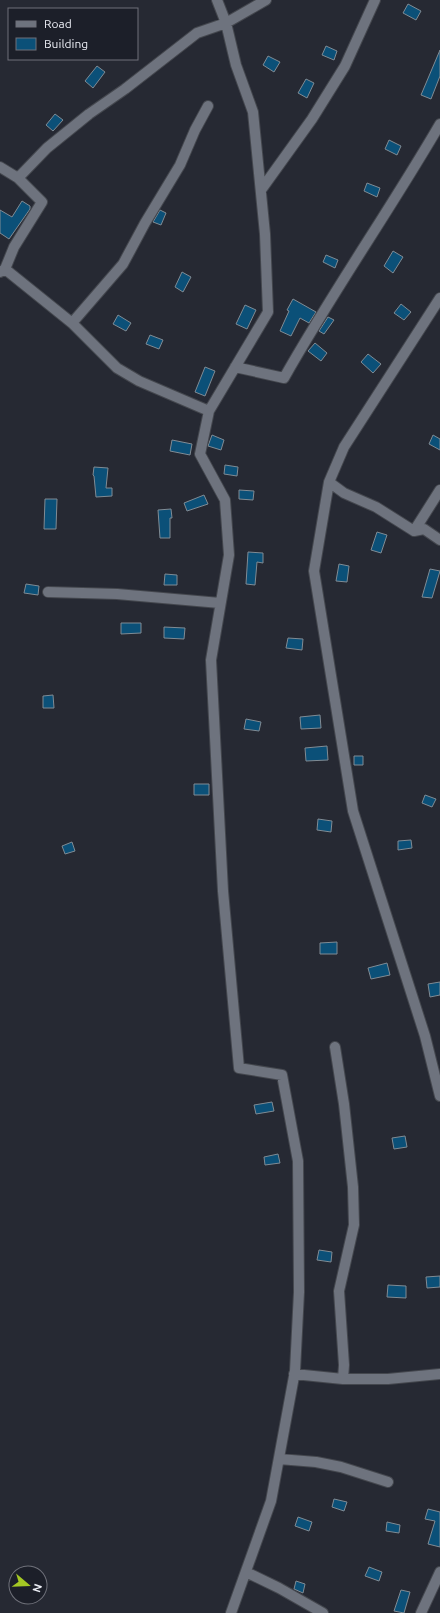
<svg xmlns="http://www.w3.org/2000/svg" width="440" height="1613" viewBox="0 0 440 1613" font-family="Ubuntu,sans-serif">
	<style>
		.building { fill: #0b5078; stroke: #808b94 }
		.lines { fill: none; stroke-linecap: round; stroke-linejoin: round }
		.street-casing { stroke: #44474e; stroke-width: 12 }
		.street { stroke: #6e737e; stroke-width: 10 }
	</style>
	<rect width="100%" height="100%" fill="#262933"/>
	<path class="building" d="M408,4L421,11L416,20L403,13Z
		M326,46L337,51L334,60L322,55Z
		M440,50V76L431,99L421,95Z
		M268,56L280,62L274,72L263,65Z
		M97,66L105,72L93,88L85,81Z
		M306,79L314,83L307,98L298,93Z
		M55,114L63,120L53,131L46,125Z
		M389,140L401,146L397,155L385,149Z
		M367,183L380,188L377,197L364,191Z
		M22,201L30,206V209L9,239L0,233V210L12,217Z
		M160,210L166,213L161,225L153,222Z
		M393,251L403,257L393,273L384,266Z
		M326,255L338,260L335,268L323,262Z
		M182,272L191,277L183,292L175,287Z
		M293,299L316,312L309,323L300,318L291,336L280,331L289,311L287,310Z
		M401,304L411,312L404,320L394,313Z
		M245,305L256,310L247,329L236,324Z
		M118,315L131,323L126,331L113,324Z
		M328,317L334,320L324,334L319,331Z
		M150,335L163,340L159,349L146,344Z
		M315,343L327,353L321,361L308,351Z
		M368,354L381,364L373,373L361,362Z
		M205,367L215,371L205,396L195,392Z
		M212,435L224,440L221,450L208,446Z
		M433,435L440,439V450L429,444Z
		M172,440L192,444L190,455L170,451Z
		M225,465L238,467L237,476L224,474Z
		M94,467L108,468L106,488H112V496L96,497L94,476L93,475Z
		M239,490L254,491L253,500L239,499Z
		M204,495L208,504L187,511L184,503Z
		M45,499H57L56,529H44Z
		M171,509L172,518H170V538H160L158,510Z
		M377,532L387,535L381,553L371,550Z
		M248,552L263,553V563L257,562L255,585L246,584Z
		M339,564L349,566L347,582L336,581Z
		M430,569L440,571L432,598L422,597Z
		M165,574L177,575V585H164Z
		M26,584L39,586L38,595L24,593Z
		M121,623H141V633L121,634Z
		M164,627L185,628L184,639L164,638Z
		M288,638L303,639L302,650L286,648Z
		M53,695L54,708H43V696Z
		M320,715L321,728L301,729L300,717Z
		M246,719L261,722L259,731L244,729Z
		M327,746L328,760L306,761L305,748Z
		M354,756H363V765H354Z
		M194,784H209V795H194Z
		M425,795L436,799L432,807L422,803Z
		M318,819L332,821L331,832L317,830Z
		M411,840L412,848L398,850V841Z
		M72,842L75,851L65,854L62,846Z
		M337,942V954H320V943Z
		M387,963L390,975L371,979L368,968Z
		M440,982V995L430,997L428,984Z
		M272,1102L274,1111L256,1114L254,1105Z
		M405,1136L407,1147L394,1149L392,1138Z
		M278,1154L280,1163L265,1165L264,1157Z
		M319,1250L332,1252L331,1262L317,1260Z
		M440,1276V1287L427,1288L426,1277Z
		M388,1285L406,1286V1298L387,1297Z
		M334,1499L347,1502L344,1511L332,1507Z
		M428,1509L440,1512V1547L428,1544L435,1521L425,1519Z
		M298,1517L312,1522L309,1531L295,1526Z
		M387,1522L400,1525L399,1533L386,1531Z
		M369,1567L382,1572L379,1581L365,1576Z
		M296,1581L305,1584L303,1593L294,1589Z
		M401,1590L410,1592L404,1613L394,1611Z"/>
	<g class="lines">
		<defs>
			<path id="street" d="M0,167L18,178
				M261,190L312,119L345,66L375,0
				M5,269L14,247L42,202L18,178L47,148L89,114L125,89L197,33L226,23L266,0
				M0,272L5,269L72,323L117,368L139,381L209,411L268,312L265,234L253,112L236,65L226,23L217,0
				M440,298L344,447L329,482L314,571L353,811L425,1036L440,1096
				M72,323L123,264L145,223L180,165L195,130L208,106
				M235,367L284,378C333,291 390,210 440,124
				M209,411L200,454L225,500L229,555L211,660L223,891L239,1068L282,1075L298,1161L299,1292L295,1371L271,1501L231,1613
				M329,482L344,493L376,507L414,531L440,490
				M414,531L424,529L440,540
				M48,592L117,594L220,603
				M335,1047L344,1104L353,1187L354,1225L339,1291L344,1365L343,1379
				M294,1374L343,1379H388L440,1374
				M279,1459L316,1462L341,1467L388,1482
				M246,1572L279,1588L323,1613
				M421,1613L440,1572"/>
		</defs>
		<use href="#street" class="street-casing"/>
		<use href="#street" class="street"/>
	</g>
	<rect x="8" y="8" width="130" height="52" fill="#1c1f29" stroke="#6f717a"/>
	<rect x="16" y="21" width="20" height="6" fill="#6e737e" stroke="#6f717a"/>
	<text x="44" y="28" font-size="12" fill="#ebedf4">Road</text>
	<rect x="16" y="38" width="20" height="12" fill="#0b5078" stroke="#6f717a"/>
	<text x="44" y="48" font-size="12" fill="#ebedf4">Building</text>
	<g transform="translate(28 1585) rotate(109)"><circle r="19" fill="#1c1f29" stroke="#6f717a"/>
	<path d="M0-3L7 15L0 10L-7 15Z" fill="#a4c824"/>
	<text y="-6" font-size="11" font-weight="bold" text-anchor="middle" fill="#ebedf4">N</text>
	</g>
</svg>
